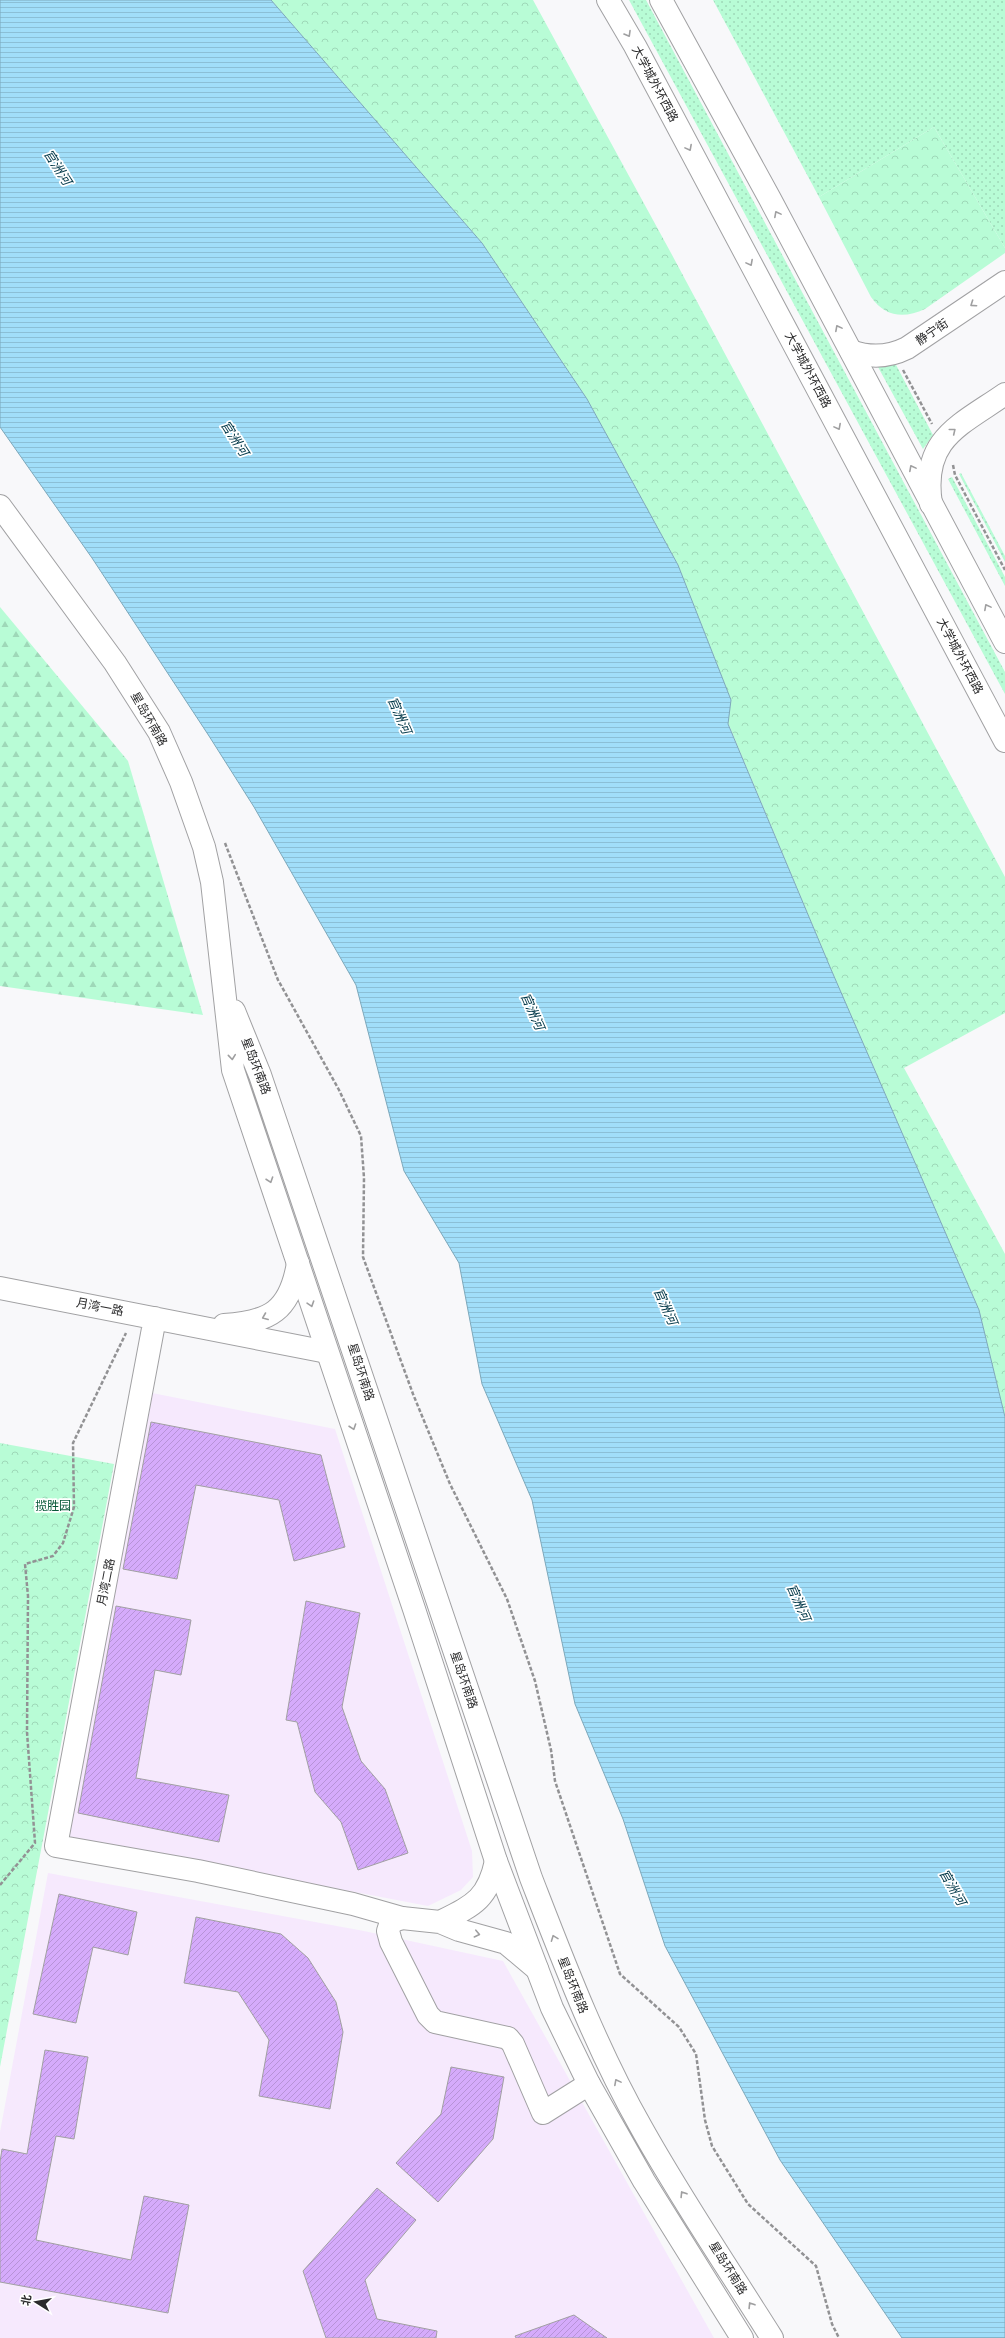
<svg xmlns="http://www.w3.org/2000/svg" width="1005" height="2338" viewBox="0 0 1005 2338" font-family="'Exo 2','Noto Sans SC',sans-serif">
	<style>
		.commercial { fill: #f6e9fd }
		.grass { fill: url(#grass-dots) }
		.forest { fill: url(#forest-firs) }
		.park { fill: url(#park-crowns) }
		.water { fill: url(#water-rules); stroke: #7da8bb }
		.building { fill: url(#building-hatch); stroke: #a1a0a2 }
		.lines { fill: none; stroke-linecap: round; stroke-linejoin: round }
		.minor-casing { stroke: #a1a1a3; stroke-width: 24 }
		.tertiary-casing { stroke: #a1a1a3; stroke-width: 24 }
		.secondary-casing { stroke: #a1a1a3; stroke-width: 24 }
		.primary-casing { stroke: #a1a1a3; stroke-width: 24 }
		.path { stroke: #929294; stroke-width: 2.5; stroke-dasharray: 4 2; stroke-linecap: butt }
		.minor { stroke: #fff; stroke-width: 22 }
		.tertiary { stroke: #fff; stroke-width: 22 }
		.secondary { stroke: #fff; stroke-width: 22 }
		.primary { stroke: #fff; stroke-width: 22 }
		.oneway { stroke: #9f9fa0 }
		.labels { text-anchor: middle; stroke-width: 3.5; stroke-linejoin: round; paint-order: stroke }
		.street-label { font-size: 12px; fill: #2a2a2b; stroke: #fff }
		.park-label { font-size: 12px; fill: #085939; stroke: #fff }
		.water-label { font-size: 13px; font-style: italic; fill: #013748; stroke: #fff }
	</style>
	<defs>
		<pattern id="grass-dots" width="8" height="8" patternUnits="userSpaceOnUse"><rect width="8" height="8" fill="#b8fcd6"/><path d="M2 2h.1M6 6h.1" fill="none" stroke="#9ed8b8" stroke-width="1.8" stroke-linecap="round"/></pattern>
		<pattern id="forest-firs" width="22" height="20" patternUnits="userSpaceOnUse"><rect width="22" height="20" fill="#b8fcd6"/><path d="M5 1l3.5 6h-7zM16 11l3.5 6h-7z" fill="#9ed8b8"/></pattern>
		<pattern id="park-crowns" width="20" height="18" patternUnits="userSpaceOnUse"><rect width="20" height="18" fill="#b8fcd6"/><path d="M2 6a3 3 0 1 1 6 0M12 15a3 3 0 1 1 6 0" fill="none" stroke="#9ed8b8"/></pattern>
		<pattern id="water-rules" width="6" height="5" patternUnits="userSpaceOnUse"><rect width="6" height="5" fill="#a1def9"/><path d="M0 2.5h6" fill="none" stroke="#8bbfd6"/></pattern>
		<pattern id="building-hatch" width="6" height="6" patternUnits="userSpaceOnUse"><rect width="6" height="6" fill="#d5abfb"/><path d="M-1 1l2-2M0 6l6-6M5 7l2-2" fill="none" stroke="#b793d7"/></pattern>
	</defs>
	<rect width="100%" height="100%" fill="#f8f8fa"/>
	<path class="commercial" d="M152,1393L335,1429L472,1851L473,1877L461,1890L428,1906L68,1837Z
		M48,1873L364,1931L503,1961L714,2338H0V2132Z"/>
	<path class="grass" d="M629,0H646L1005,672V694Z
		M713,0H1005V248L934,127L819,197Z
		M895,363L933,435L923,449L878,367Z
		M961,473L1005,556V562L959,474Z
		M952,477L1005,577V586L948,479Z"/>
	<path class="forest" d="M0,607L128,761L203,1015L0,986Z"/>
	<path class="park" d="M271,0H533L671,253L1005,877V1013L904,1068L1005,1254V1417L979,1310L830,967L728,723L731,700L678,565L587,399L482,243Z
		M934,127L1005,248V253L925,309C904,319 885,317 871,297L819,197Z
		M0,1443L114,1464L0,2067Z"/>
	<path class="water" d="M0,0H271L482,243L587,399L678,565L731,700L728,724L830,967L979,1310L1005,1417V2338H902L780,2160L665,1946L623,1819L575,1704L532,1500L482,1384L459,1263L404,1171L356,985L254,807L209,736L92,558L0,427Z"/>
	<path class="building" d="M151,1422L321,1455L345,1547L294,1561L279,1500L196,1485L177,1579L123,1569Z
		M306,1601L360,1613L342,1707L361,1761L385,1789L408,1853L358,1870L341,1822L315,1792L297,1722L286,1720Z
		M116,1606L191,1620L181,1675L155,1670L136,1778L229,1795L219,1842L78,1813Z
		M59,1894L137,1912L128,1955L93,1947L76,2023L33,2014Z
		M196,1917L281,1934L308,1958L336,2002L343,2032L330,2109L259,2096L269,2040L238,1992L184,1983Z
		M45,2050L88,2057L74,2139L56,2136L36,2240L131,2260L144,2196L189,2205L168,2313L0,2282V2162L2,2149L27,2154Z
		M451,2067L504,2077L493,2139L438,2202L396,2163L441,2114Z
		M377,2188L416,2220L365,2280L377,2319L437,2331L436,2338H326L303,2271Z
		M574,2315L607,2338H516L515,2336Z"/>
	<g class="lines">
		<defs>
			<path id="minor" d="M402,1918L391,1922L388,1931L391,1942L428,2015L435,2022L508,2038L513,2044L543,2113L589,2084"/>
			<path id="tertiary" d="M851,351C870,358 889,357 907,348L1005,282
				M931,504C921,439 959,426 1005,394
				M0,1288L327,1352
				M155,1318L56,1846L198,1871L353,1904L402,1918L440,1922L459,1930L506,1943L537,1969
				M224,1325C270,1322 290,1311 298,1263
				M440,1922C474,1905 488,1899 496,1861"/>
			<path id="secondary" d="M0,506L115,663L159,732L181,782L204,847L212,882L233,1070L414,1609L496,1861L552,2008L589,2084L644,2181L742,2338
				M234,1011L260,1075L531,1878C564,1963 596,2048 641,2127C681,2199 728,2268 772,2338"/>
			<path id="primary" d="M608,0L635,46L1005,741
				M661,0L770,199L1005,642"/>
		</defs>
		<use href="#minor" class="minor-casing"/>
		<use href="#tertiary" class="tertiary-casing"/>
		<use href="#secondary" class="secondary-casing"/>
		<use href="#primary" class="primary-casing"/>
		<path class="path" d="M903,370L932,424
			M953,465L955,475L1005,570
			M225,843L278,980L339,1090L361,1136L364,1178L363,1257L413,1394L450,1484L507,1599L535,1681L551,1750L555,1781L620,1974L679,2027L696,2054L705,2120L712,2146L748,2204L816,2266L832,2324L839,2338
			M0,1885L35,1843L27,1732L28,1596L25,1564L53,1556L63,1543L74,1507L73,1443L126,1333"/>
		<use href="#minor" class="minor"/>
		<use href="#tertiary" class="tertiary"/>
		<use href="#secondary" class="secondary"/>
		<use href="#primary" class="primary"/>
	</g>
	<defs><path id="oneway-chevron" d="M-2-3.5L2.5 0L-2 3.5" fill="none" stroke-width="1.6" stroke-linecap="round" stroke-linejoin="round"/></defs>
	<g class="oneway">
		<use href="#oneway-chevron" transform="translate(628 34) rotate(60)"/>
		<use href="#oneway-chevron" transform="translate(689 148) rotate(62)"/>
		<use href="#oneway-chevron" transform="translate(777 214) rotate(-118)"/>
		<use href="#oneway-chevron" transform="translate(750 263) rotate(62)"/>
		<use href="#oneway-chevron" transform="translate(973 304) rotate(146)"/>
		<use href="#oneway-chevron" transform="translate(838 328) rotate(-118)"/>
		<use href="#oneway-chevron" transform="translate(838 427) rotate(62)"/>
		<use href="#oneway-chevron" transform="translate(953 431) rotate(-39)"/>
		<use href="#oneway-chevron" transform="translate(912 468) rotate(-118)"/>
		<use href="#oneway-chevron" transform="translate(987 607) rotate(-118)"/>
		<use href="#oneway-chevron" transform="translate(232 1057) rotate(84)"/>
		<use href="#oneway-chevron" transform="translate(270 1180) rotate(71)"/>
		<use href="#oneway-chevron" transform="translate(311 1304) rotate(72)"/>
		<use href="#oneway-chevron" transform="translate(265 1317) rotate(158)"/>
		<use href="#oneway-chevron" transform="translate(353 1427) rotate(71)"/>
		<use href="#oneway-chevron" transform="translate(477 1934) rotate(13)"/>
		<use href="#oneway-chevron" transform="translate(554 1938) rotate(-111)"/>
		<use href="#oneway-chevron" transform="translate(617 2082) rotate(-118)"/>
		<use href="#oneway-chevron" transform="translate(683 2194) rotate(-122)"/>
		<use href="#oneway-chevron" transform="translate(751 2305) rotate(-122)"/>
	</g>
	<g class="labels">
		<g class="street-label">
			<text transform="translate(655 84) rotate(62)" y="4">大学城外环西路</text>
			<text transform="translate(932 332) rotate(-34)" y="4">静宁街</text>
			<text transform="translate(808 370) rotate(62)" y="4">大学城外环西路</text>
			<text transform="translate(960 656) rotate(62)" y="4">大学城外环西路</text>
			<text transform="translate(149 719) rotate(60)" y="4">星岛环南路</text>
			<text transform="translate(256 1066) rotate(69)" y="4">星岛环南路</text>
			<text transform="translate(100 1307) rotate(11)" y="4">月湾一路</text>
			<text transform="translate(361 1372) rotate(72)" y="4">星岛环南路</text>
			<text transform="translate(106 1582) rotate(-79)" y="4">月湾二路</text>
			<text transform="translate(464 1680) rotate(71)" y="4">星岛环南路</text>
			<text transform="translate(573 1985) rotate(68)" y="4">星岛环南路</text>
			<text transform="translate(728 2268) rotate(58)" y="4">星岛环南路</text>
		</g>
		<g class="park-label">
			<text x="53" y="1510">揽胜园</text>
		</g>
		<g class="water-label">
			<text transform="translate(58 167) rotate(57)" y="5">官洲河</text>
			<text transform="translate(235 438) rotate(57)" y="5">官洲河</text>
			<text transform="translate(400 715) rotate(66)" y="5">官洲河</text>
			<text transform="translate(533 1011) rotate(66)" y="5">官洲河</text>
			<text transform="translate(666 1306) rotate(66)" y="5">官洲河</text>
			<text transform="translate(799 1602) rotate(66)" y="5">官洲河</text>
			<text transform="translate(953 1887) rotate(60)" y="5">官洲河</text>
		</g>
	</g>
	<g transform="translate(36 2302) rotate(281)" stroke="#ffffff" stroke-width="3" paint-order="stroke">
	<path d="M0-3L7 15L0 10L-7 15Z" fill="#2a2a2b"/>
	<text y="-6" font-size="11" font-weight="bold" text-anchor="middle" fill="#2a2a2b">北</text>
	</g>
</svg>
